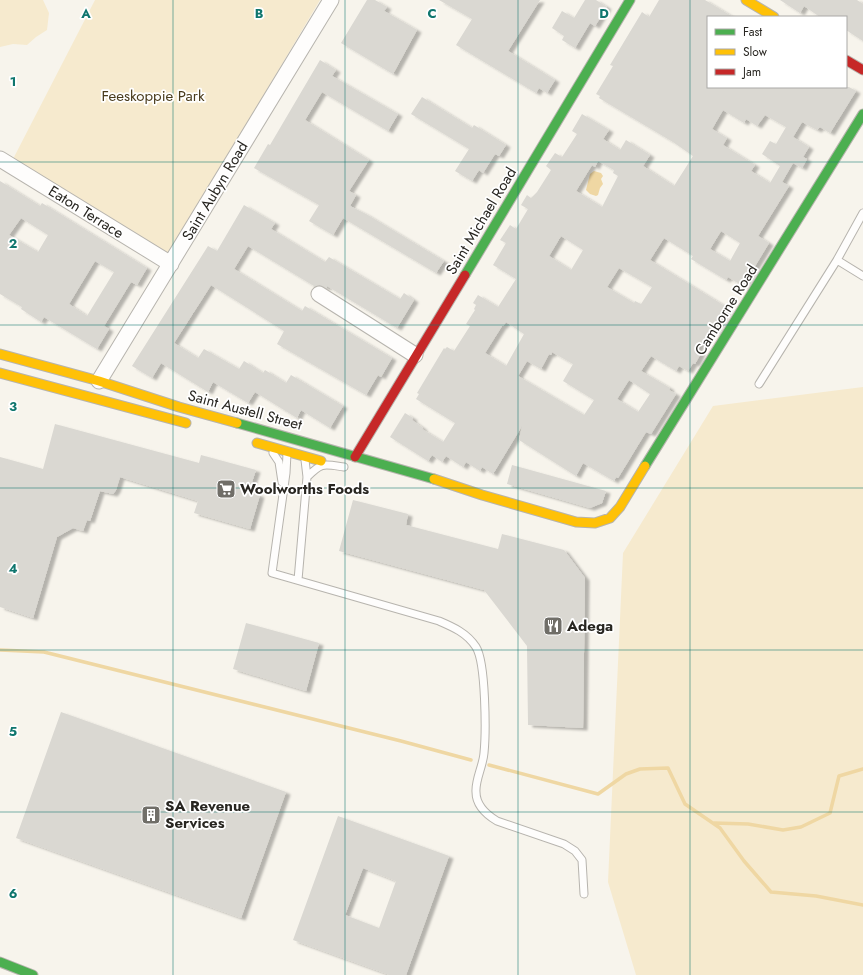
<svg xmlns="http://www.w3.org/2000/svg" width="863" height="975" viewBox="0 0 863 975" font-family="Jost,sans-serif">
	<style>
		.green { fill: #f6eace }
		.water { fill: #efd7a3 }
		.lines { fill: none; stroke-linecap: round; stroke-linejoin: round }
		.stream { stroke: #efd7a3; stroke-width: 3.5 }
		.building { fill: #dad8d2; fill-rule: evenodd; filter: url(#shadow) }
		.lane-casing { stroke: #b7b4ae; stroke-width: 9 }
		.street-casing { stroke: #b7b4ae; stroke-width: 17 }
		.fast-casing { stroke: #b7b4ae; stroke-width: 11 }
		.slow-casing { stroke: #b7b4ae; stroke-width: 11 }
		.jam-casing { stroke: #b7b4ae; stroke-width: 11 }
		.lane { stroke: #fefdfc; stroke-width: 7 }
		.street { stroke: #fefdfc; stroke-width: 15 }
		.fast { stroke: #4caf50; stroke-width: 9 }
		.slow { stroke: #ffc107; stroke-width: 9 }
		.jam { stroke: #c62828; stroke-width: 9 }
		.grid { fill: none; stroke: #0f766e; stroke-width: 1; stroke-opacity: 0.55 }
		.labels { text-anchor: middle; stroke-width: 3.5; stroke-linejoin: round; paint-order: stroke }
		.park-label { font-size: 15px; fill: #493b1c; stroke: #fff }
		.street-label { font-size: 15px; fill: #282621; stroke: #fff }
		.poi-label { font-size: 15px; font-weight: bold; fill: #282621; stroke: #fff; text-anchor: start }
		.grid-label { font-size: 13px; text-anchor: middle; font-weight: bold; fill: #0f766e; stroke: #fff; stroke-width: 3.5; stroke-linejoin: round; paint-order: stroke }
	</style>
	<defs>
		<filter id="shadow"><feDropShadow dx="4.5" dy="2.5" stdDeviation="1" flood-color="#0004"/></filter>
	</defs>
	<rect width="100%" height="100%" fill="#f7f4ec"/>
	<path class="green" d="M0,0H43L49,13L47,30L36,37L27,45L13,44L0,47Z
		M95,0H320L168,256L12,161Z
		M863,387V975H636L608,882L623,553L713,406Z"/>
	<path class="water" d="M594,171L601,173L603,176L601,179L603,184L600,188L598,195L596,196L590,194L586,190L590,174Z"/>
	<g class="lines">
		<path class="stream" d="M0,650L44,652L401,741L471,760
			M489,765L598,794L626,774L640,769L668,768L685,804L720,828L744,861L771,892L816,896L863,905
			M714,823L748,824L783,830L801,827L830,813L839,776L863,769"/>
	</g>
	<path class="building" d="M367,0H375L387,7L384,11L417,30L393,74L341,43Z
		M439,0H540L508,51L555,80L547,93L539,88L536,93L456,45L472,19Z
		M585,0H596L607,7L595,26L590,23L575,48L562,40L564,36L552,28L562,11L574,18Z
		M659,0H705L733,17H708V87H849L856,91L830,133L820,127L817,130L802,122L793,137L809,147L803,157L807,159L802,168L793,163L782,182L789,186L758,236L769,243L743,286L728,277L726,280L691,259L693,256L664,238L650,260L728,308L714,332L709,330L697,350L701,353L695,364L693,363L688,371L679,366L676,371L651,356L641,371L670,388L669,390L676,394L651,434L646,432L618,478L616,477L614,481L583,463L576,476L519,440L522,426L493,474L482,467L480,471L466,462L463,467L446,456L442,462L432,455L428,461L390,437L405,413L413,418L412,420L423,428L422,429L443,442L455,423L416,399L419,394L417,393L444,348L445,349L447,347L454,351L470,326L466,324L475,310L474,309L476,305L473,303L478,295L498,307L516,279L493,265L506,243L500,240L510,225L516,229L528,209L521,205L527,195L531,198L537,192L551,170L546,166L555,153L562,157L577,134L572,131L582,114L609,130L603,139L620,150L626,140L650,155L643,166L674,186L693,156L673,142L599,98L600,96L596,94L613,66L610,65L642,12L649,17ZM723,110L744,123L746,119L757,126L765,115L786,127L776,144L770,141L762,154L780,166L770,183L751,171L755,165L723,145L727,138L712,129ZM598,161L614,170L613,173L618,176L602,207L576,191L592,165L595,167ZM721,231L740,243L730,261L710,249ZM561,236L583,250L571,270L549,256ZM619,268L652,287L641,304L635,301L634,303L607,287ZM506,322L524,334L506,366L485,353L502,326H503ZM552,352L573,364L563,381L594,400L584,415L518,376L527,361L541,369L549,354L551,355ZM629,380L650,394L638,412L617,399Z
		M780,0H857L863,4V41L846,30V17H820L804,6L800,13Z
		M320,60L336,70L332,76L398,114L388,131L322,92L305,120L369,160L349,191L356,195L350,206L366,214L444,261L436,273L343,218L333,235L309,221L319,205L254,168L268,144L270,145Z
		M422,97L472,128L474,125L506,145L499,156L495,154L483,173L479,170L472,181L455,171L469,149L411,114Z
		M0,181L40,206L42,203L147,268L137,285L131,282L104,326L109,329L97,349L44,317L41,322L21,309L22,307L0,294ZM21,218L48,235L38,252L9,235ZM95,261L114,272L87,316L69,304Z
		M244,205L275,223L271,229L325,262L329,257L400,299L404,293L414,300L397,328L327,286L326,288L320,285L314,286L248,246L234,269L302,311L305,306L392,358L381,377L378,375L366,395L277,344L284,331L211,285L206,293L174,343L198,358L204,349L239,369L244,361L263,373L265,370L286,383L291,375L343,406L330,428L301,410L297,418L255,392L248,403L213,382L208,392L161,363L152,378L132,366L208,246L217,251Z
		M55,424L199,463L201,455L256,470L249,491L260,495L250,529L194,513L198,501L120,477L116,490L113,494L100,491L90,521L87,520L83,531L73,528L57,537L33,618L0,607V457L43,469Z
		M512,465L606,491L602,503L590,508L507,484Z
		M353,500L408,514L406,525L498,549L502,534L564,550L585,578L583,728L528,725L527,646L484,590L339,551Z
		M246,623L319,643L306,691L233,669Z
		M61,712L286,792L241,918L16,838Z
		M338,816L449,856L406,975H390L293,940ZM363,868L396,881L379,928L345,915Z"/>
	<g class="lines">
		<defs>
			<path id="lane" d="M837,260L863,276
				M759,384L837,260L863,213
				M273,453L279,462L282,482
				M287,453L286,473L272,573L439,621C453,627 467,633 476,647C486,663 486,733 484,753C483,766 475,780 476,792C476,805 487,815 497,821L564,844L575,851L582,860L584,894
				M307,477C322,462 323,464 344,467
				M298,580L307,477L305,460"/>
			<path id="street" d="M0,159L171,264
				M319,294L415,355
				M99,381L331,0"/>
			<path id="fast" d="M465,275L630,0
				M237,423L434,479
				M645,466L863,114
				M0,962L33,975"/>
			<path id="slow" d="M746,0L774,17
				M0,354L99,381L179,407L237,423
				M0,373L186,423
				M257,443L321,461
				M434,479L482,495L576,522L595,523L610,518L620,507L645,466"/>
			<path id="jam" d="M846,60L863,70
				M355,457L465,275"/>
		</defs>
		<use href="#lane" class="lane-casing"/>
		<use href="#street" class="street-casing"/>
		<use href="#fast" class="fast-casing"/>
		<use href="#slow" class="slow-casing"/>
		<use href="#jam" class="jam-casing"/>
		<use href="#lane" class="lane"/>
		<use href="#street" class="street"/>
		<use href="#fast" class="fast"/>
		<use href="#slow" class="slow"/>
		<use href="#jam" class="jam"/>
	</g>
	<path class="grid" d="M173,0V975M345,0V975M518,0V975M690,0V975M0,162H863M0,325H863M0,488H863M0,650H863M0,812H863"/>
	<defs>
		<symbol id="supermarket-square" viewBox="-11 -11 22 22"><rect x="-9" y="-9" width="18" height="18" rx="4" fill="#706e68" stroke="#fff"/><path d="M-6-5.5h2.5l.6 2H6L4.5 2H-2.5L-4.4-4H-6ZM-1.5 3.2a1.3 1.3 0 1 0 .1 0ZM3 3.2a1.3 1.3 0 1 0 .1 0Z" fill="#fff"/></symbol>
		<symbol id="restaurant-square" viewBox="-11 -11 22 22"><rect x="-9" y="-9" width="18" height="18" rx="4" fill="#706e68" stroke="#fff"/><path d="M-5-6h1v4h1v-4h1v4h1v-4h1v5L-1.5 .5V6h-2V.5L-5-1ZM5-6V6H3V1.5H1.5Q1.5-4 5-6Z" fill="#fff"/></symbol>
		<symbol id="building-square" viewBox="-11 -11 22 22"><rect x="-9" y="-9" width="18" height="18" rx="4" fill="#706e68" stroke="#fff"/><path d="M-4-6H4V6H1V3H-1V6H-4ZM-2.5-4.3h1.7v1.8h-1.7ZM.8-4.3h1.7v1.8H.8ZM-2.5-1h1.7V.8h-1.7ZM.8-1h1.7V.8H.8Z" fill="#fff"/></symbol>
	</defs>
	<g fill-rule="evenodd">
		<use href="#supermarket-square" x="215" y="478" width="22" height="22"/>
		<use href="#restaurant-square" x="542" y="615" width="22" height="22"/>
		<use href="#building-square" x="140" y="804" width="22" height="22"/>
	</g>
	<g class="labels">
		<g class="park-label">
			<text x="153" y="101">Feeskoppie Park</text>
		</g>
		<g class="street-label">
			<text transform="translate(215 191) rotate(-59)" y="5">Saint Aubyn Road</text>
			<text transform="translate(86 212) rotate(32)" y="5">Eaton Terrace</text>
			<text transform="translate(481 221) rotate(-59)" y="5">Saint Michael Road</text>
			<text transform="translate(726 310) rotate(-58)" y="5">Camborne Road</text>
			<text transform="translate(245 410) rotate(15)" y="5">Saint Austell Street</text>
		</g>
		<g class="poi-label">
			<text x="240" y="494">Woolworths Foods</text>
			<text x="567" y="631">Adega</text>
			<text x="165" y="811">SA Revenue<tspan x="165" dy="17">Services</tspan></text>
		</g>
	</g>
	<g class="grid-label">
		<text x="86" y="18">A</text>
		<text x="259" y="18">B</text>
		<text x="432" y="18">C</text>
		<text x="604" y="18">D</text>
		<text x="13" y="86">1</text>
		<text x="13" y="248">2</text>
		<text x="13" y="411">3</text>
		<text x="13" y="573">4</text>
		<text x="13" y="736">5</text>
		<text x="13" y="898">6</text>
	</g>
	<rect x="707" y="16" width="140" height="72" fill="#ffffff" stroke="#a9a8a6"/>
	<rect x="715" y="29" width="20" height="6" fill="#4caf50" stroke="#a9a8a6"/>
	<text x="743" y="36" font-size="12" fill="#282621">Fast</text>
	<rect x="715" y="49" width="20" height="6" fill="#ffc107" stroke="#a9a8a6"/>
	<text x="743" y="56" font-size="12" fill="#282621">Slow</text>
	<rect x="715" y="69" width="20" height="6" fill="#c62828" stroke="#a9a8a6"/>
	<text x="743" y="76" font-size="12" fill="#282621">Jam</text>
</svg>
